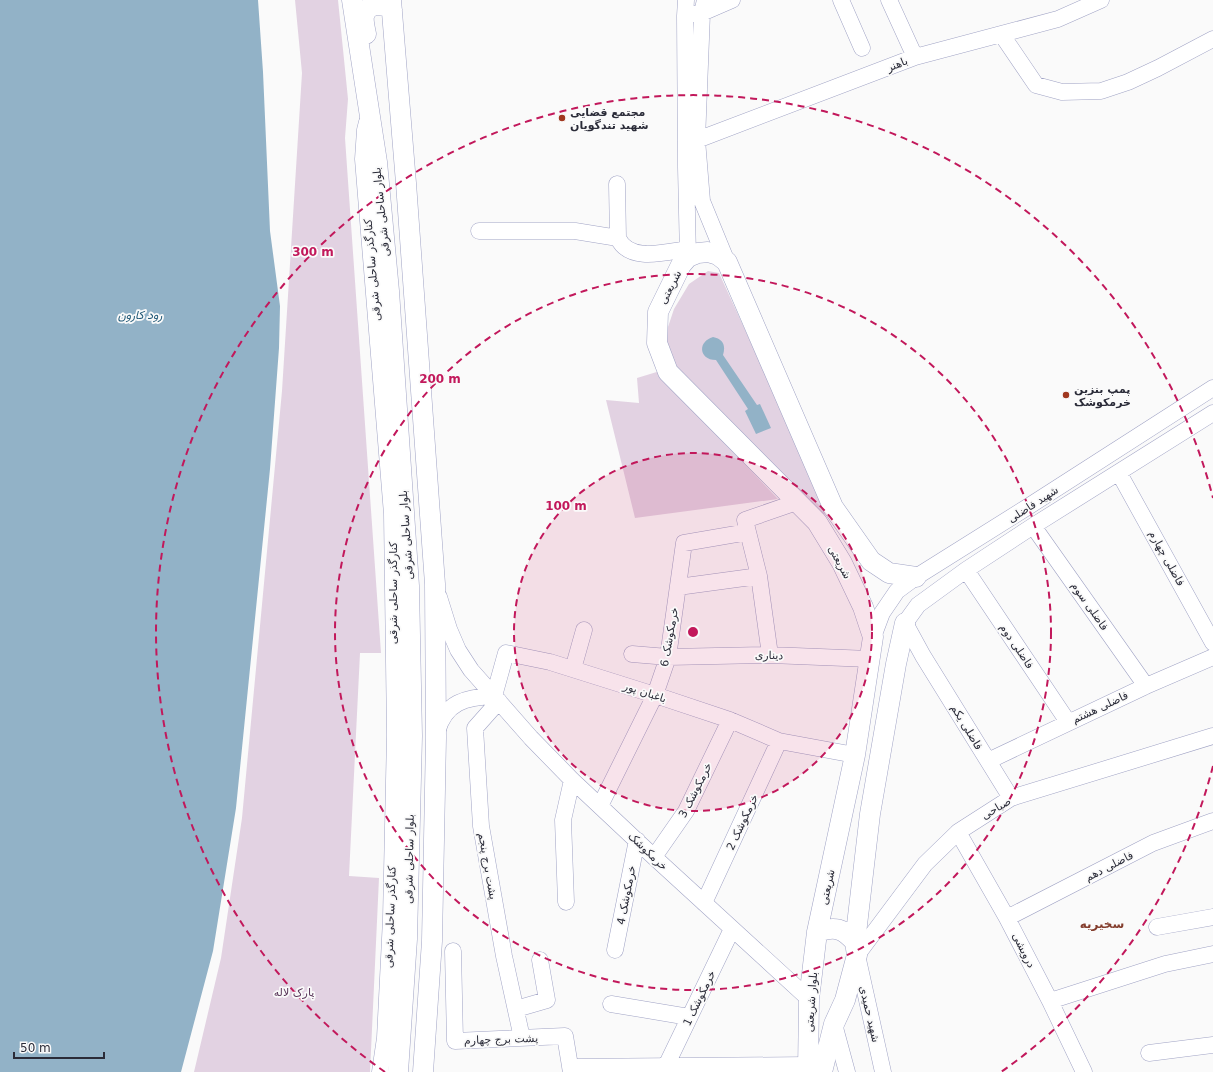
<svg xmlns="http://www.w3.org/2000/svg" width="1213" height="1072" viewBox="0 0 1213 1072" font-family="'DejaVu Sans',Vazirmatn,sans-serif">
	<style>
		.green { fill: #e2d2e2 }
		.water { fill: #92b2c7 }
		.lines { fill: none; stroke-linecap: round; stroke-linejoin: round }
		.minor-casing { stroke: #a0a3c5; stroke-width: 17 }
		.major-casing { stroke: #a0a3c5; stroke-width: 21 }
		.minor { stroke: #fff; stroke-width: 16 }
		.major { stroke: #fff; stroke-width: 20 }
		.ring { fill: none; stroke: #c2185b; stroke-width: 2; stroke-dasharray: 7 5 }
		.poi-dot { fill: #a0371f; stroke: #fafafa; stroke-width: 1.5 }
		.labels { text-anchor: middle; stroke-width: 3.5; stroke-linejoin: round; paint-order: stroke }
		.street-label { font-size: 11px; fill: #2a2b38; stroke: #fafafa }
		.poi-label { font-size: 11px; font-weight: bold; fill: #2a2b38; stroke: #fafafa; text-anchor: start }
		.park-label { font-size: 11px; fill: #5a365a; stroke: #fafafa }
		.water-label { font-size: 12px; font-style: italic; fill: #245b79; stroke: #fafafa }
		.neighbourhood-label { font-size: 12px; font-weight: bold; fill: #843e2e; stroke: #fafafa }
		.centre { fill: #c2185b; stroke: #fafafa; stroke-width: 2 }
		.ring-label { font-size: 12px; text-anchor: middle; font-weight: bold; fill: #c2185b; stroke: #fafafa; stroke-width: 3.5; stroke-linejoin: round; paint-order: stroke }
	</style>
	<rect width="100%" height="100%" fill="#fafafa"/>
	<path class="green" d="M295,0H338L348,99L345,138L381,653H360L349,876L379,878L370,1072H194L221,958L242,818L282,391L302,73Z
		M708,271L719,273L828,511L820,518L674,370L663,342L674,309L689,284Z
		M660,371L668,384L778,499L635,518L606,400L639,403L637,378Z"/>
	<path class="water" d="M0,0H258L263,72L270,231L280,306L279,348L270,469L236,808L213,951L181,1072H0Z
		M713,337C723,339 726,345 723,355L757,405L760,404L771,428L756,434L745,411L748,409L716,360C699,360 697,342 713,337Z"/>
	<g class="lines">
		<defs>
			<path id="minor" d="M686,0L685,16L686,167L688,257
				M705,0L702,13L697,140L702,201L727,262
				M841,0L862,48
				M889,0L915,57
				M694,14L702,13L732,0
				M1002,35L1036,85L1062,92L1101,91L1128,82L1158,68L1213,39
				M367,122L365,130L363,159L392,514L395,735L391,919L385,1038L380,1072
				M697,140L915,57L1058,19L1101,0
				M617,184L618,238
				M479,231H575L618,238C629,263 666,252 688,249
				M1119,473L1213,643
				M1033,526L1146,686
				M966,570L1068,722
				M678,587L759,576
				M439,597L449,629L458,650L471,670L531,738L572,780L654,857L809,999
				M873,637L882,613L897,591L916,577L1026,508L1213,388
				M632,654L668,657L770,655L870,659
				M770,655L759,576L745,520L797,502
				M573,669L584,630
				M494,696L506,653L550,662L655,695L730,720L779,741L855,755
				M499,701L475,728L481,826L504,956L522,1038
				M437,732C445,702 466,697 494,696
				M988,761L1146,686L1213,657
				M1011,798L923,656L905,623L918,605L966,570L1033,526L1213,413
				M600,806L655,695L668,657L684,543L748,532
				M958,832L1007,918L1050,1001L1084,1072
				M654,857L686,811L730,720
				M566,902L563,820L572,780
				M704,903L779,741
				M1007,918L1153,843L1213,821
				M1157,927L1213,917
				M615,950L637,840
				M453,951L455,1041L565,1036L571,1072
				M1050,1001L1165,964L1213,954
				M611,1004L689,1017
				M516,1009L547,1000L540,960
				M834,1024L847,1072
				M1149,1053L1213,1045
				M666,1066L732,929
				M570,1067L808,1065
				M883,1072L857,955L925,864L958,832L1011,798L1213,736"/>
			<path id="major" d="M352,0L377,162L389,291L409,586L412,736L407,939L398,1072
				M391,0L406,183L435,584L436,738L432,941L423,1072
				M366,34C365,29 363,21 364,16C367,2 384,3 392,10
				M817,932C835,926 843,928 855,942
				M808,1072L809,999L817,932L855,755L873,637L863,607L842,563L817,522L668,372L657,343L658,312L681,265L688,257L698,253L708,252L718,255L727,262L833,507L871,561L889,573L916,577
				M822,1072L834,1024L845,1000L857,955L855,942L870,814L896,664L905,623"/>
		</defs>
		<use href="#minor" class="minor-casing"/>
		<use href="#major" class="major-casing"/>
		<use href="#minor" class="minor"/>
		<use href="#major" class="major"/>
	</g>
	<circle cx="693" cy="632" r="179" fill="#c2185b" fill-opacity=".12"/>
	<g class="ring">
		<circle cx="693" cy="632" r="179"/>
		<circle cx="693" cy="632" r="358"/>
		<path d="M1213 766A537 537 0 0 1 1001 1072M385 1072A537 537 0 1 1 1213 498"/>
	</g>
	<g class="poi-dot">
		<circle cx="562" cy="118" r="4"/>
		<circle cx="1066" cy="395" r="4"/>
	</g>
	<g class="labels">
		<g class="street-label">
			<text transform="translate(897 64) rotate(-22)" y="4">باهنر</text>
			<text transform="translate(381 212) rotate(-96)" y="4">بلوار ساحلی شرقی</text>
			<text transform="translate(372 270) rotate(-95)" y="4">کنارگذر ساحلی شرقی</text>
			<text transform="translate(670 287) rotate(-63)" y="4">شریعتی</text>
			<text transform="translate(1033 504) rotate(-33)" y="4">شهید فاضلی</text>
			<text transform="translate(406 535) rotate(-94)" y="4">بلوار ساحلی شرقی</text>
			<text transform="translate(1167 558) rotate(61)" y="4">فاضلی چهارم</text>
			<text transform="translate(840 562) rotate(61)" y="4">شریعتی</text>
			<text transform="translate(393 593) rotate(-90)" y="4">کنارگذر ساحلی شرقی</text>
			<text transform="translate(1090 606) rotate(55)" y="4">فاضلی سوم</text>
			<text transform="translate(669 637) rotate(-80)" y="4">خرمکوشک 6</text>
			<text transform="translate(1017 646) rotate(56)" y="4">فاضلی دوم</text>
			<text transform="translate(769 655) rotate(1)" y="4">دیناری</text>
			<text transform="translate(645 692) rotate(18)" y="4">باغبان پور</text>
			<text transform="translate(1100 707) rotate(-25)" y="4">فاضلی هشتم</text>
			<text transform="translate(967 727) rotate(59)" y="4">فاضلی یکم</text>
			<text transform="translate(695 790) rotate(-63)" y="4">خرمکوشک 3</text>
			<text transform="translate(996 808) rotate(-31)" y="4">صباحی</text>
			<text transform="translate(742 822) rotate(-65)" y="4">خرمکوشک 2</text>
			<text transform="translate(648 851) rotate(44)" y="4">خرمکوشک</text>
			<text transform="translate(409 859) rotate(-89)" y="4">بلوار ساحلی شرقی</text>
			<text transform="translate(488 866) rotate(80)" y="4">پشت برج پنجم</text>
			<text transform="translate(1109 866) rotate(-27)" y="4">فاضلی دهم</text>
			<text transform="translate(827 887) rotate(-78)" y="4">شریعتی</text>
			<text transform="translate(626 895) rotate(-79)" y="4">خرمکوشک 4</text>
			<text transform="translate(390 917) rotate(-88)" y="4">کنارگذر ساحلی شرقی</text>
			<text transform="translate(1024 950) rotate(63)" y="4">درویشی</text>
			<text transform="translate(699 998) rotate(-64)" y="4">خرمکوشک 1</text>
			<text transform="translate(811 1002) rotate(-86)" y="4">بلوار شریعتی</text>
			<text transform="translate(870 1014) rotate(77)" y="4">شهید حمیدی</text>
			<text transform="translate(501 1039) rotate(-2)" y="4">پشت برج چهارم</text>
		</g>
		<g class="poi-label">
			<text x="570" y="116">مجتمع قضایی<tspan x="570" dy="13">شهید تندگویان</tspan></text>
			<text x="1074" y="393">پمپ بنزین<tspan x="1074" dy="13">خرمکوشک</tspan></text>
		</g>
		<g class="park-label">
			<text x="294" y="996">پارک لاله</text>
		</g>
		<g class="water-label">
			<text x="140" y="319">رود کارون</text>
		</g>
		<g class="neighbourhood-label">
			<text x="1102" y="928">سخیریه</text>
		</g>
	</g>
	<circle cx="693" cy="632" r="6" class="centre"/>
	<g class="ring-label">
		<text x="313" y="256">300 m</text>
		<text x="440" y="383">200 m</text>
		<text x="566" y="510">100 m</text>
	</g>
	<path d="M14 1052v6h90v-6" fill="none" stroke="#2a2b38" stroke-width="2"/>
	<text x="20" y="1052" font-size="12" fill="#2a2b38" stroke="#fafafa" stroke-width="3" paint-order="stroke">50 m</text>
</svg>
